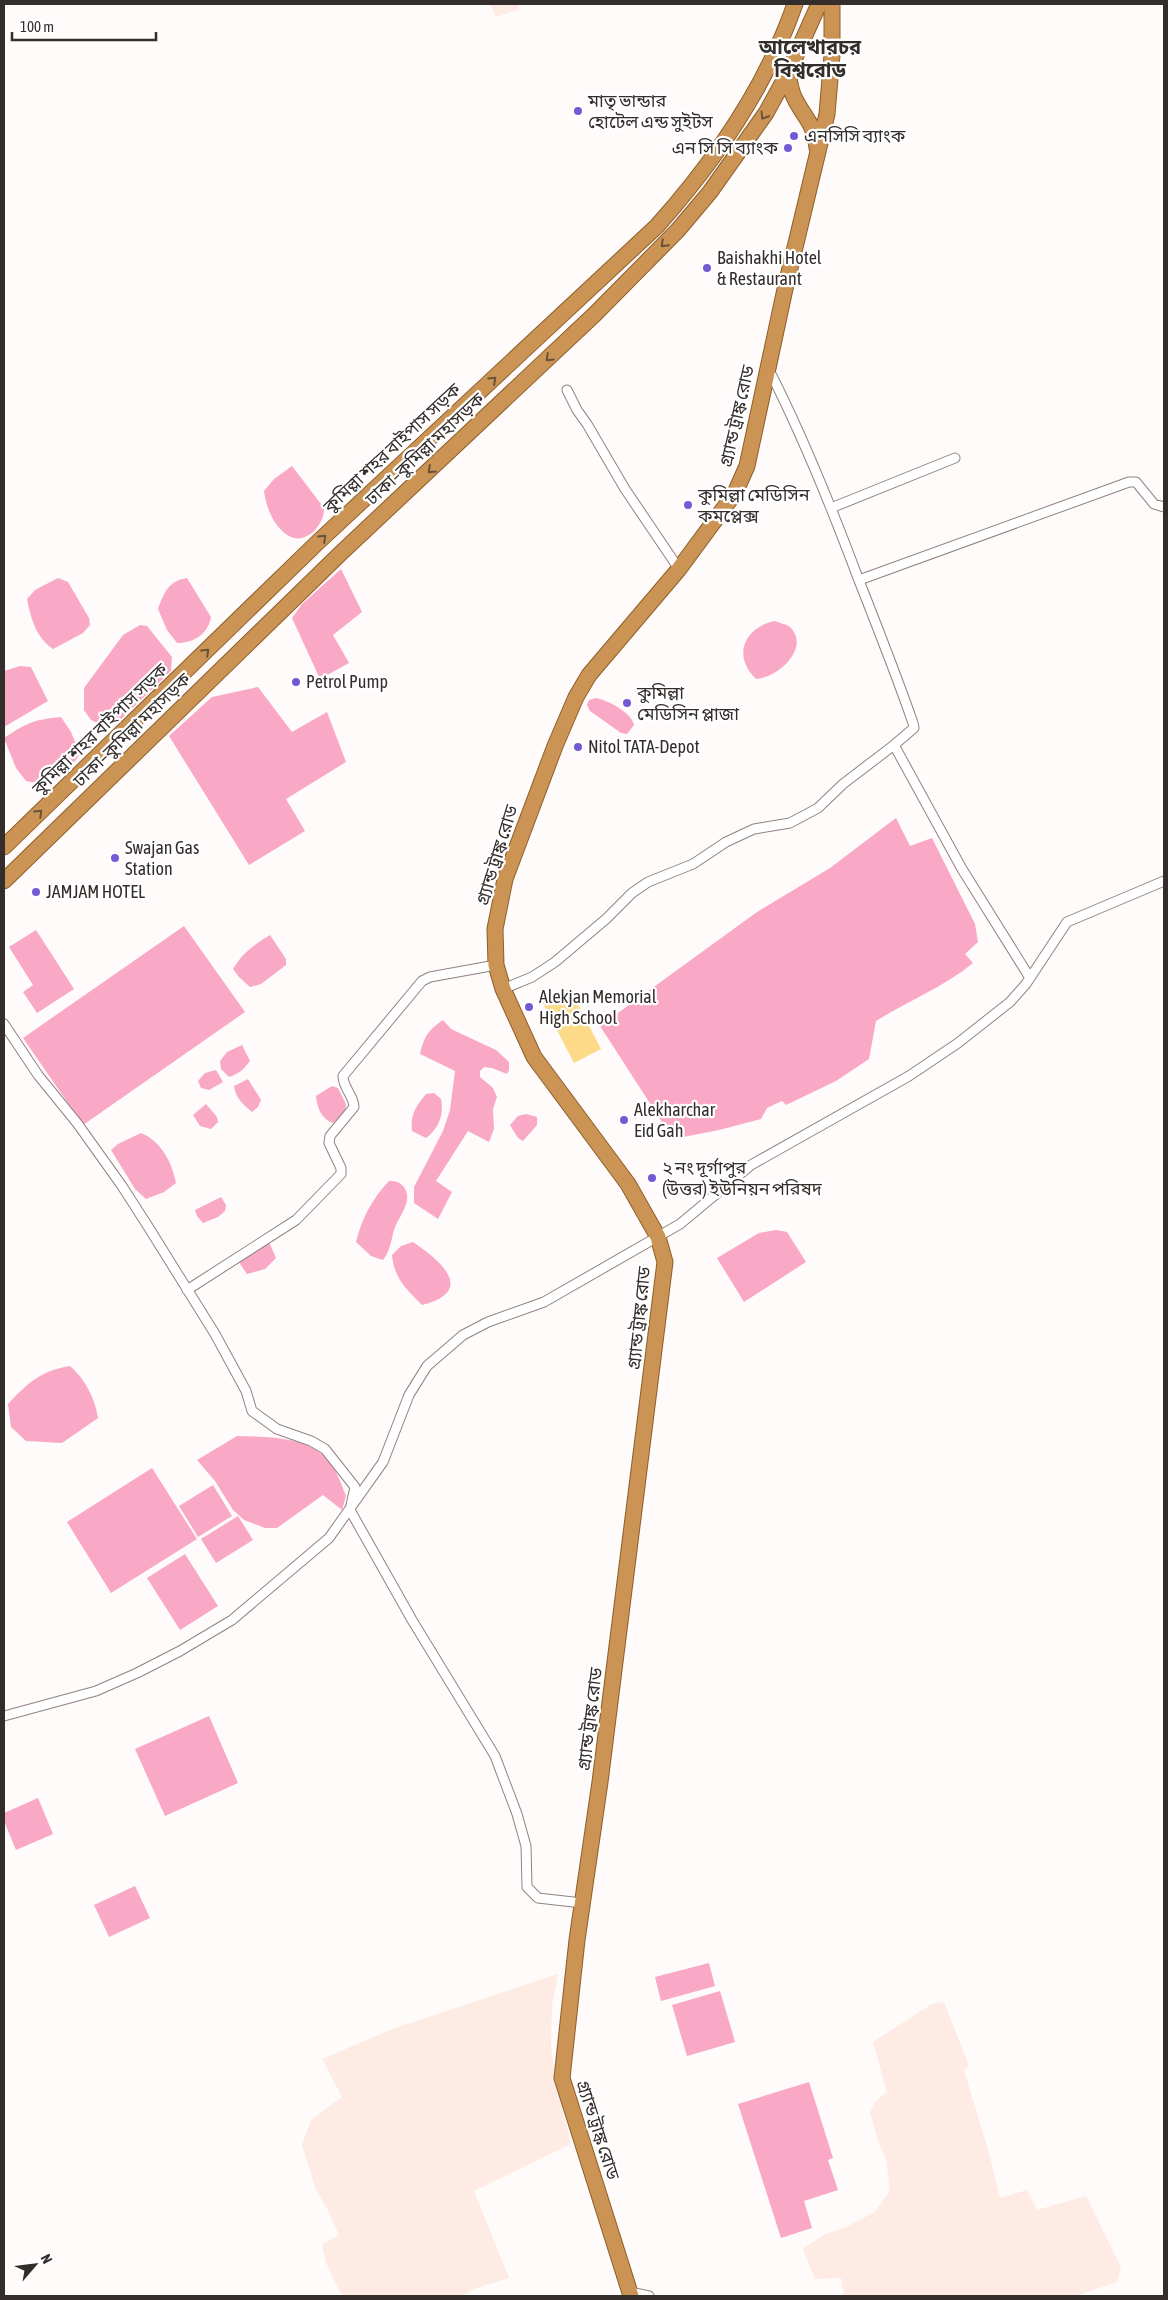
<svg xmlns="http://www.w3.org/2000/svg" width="1168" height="2300" viewBox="0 0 1168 2300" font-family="'Asap Condensed','Noto Sans Bengali',sans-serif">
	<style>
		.built { fill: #fdebe4 }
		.green { fill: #fcda88 }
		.water { fill: #f9a8c5 }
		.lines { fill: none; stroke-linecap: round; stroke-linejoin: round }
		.minor-casing { stroke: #90837e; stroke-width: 11 }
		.trunk-casing { stroke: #8d5f2b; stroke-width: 17 }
		.minor { stroke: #fff; stroke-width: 9 }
		.trunk { stroke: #cb9454; stroke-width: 15 }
		.oneway { stroke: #68523a }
		.poi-dot { fill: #7359d3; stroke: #fff; stroke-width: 2 }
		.labels { text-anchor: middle; stroke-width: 4.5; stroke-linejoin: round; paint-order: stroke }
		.poi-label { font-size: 18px; fill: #332e2c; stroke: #fff; text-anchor: start }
		.street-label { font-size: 18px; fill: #332e2c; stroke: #fff }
		.quarter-label { font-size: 20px; font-weight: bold; fill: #332e2c; stroke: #fff }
	</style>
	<rect width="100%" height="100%" fill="#fefbfa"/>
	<path class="built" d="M490,4H519V9L496,17Z
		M558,1974L552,2005L551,2048L556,2082L571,2144L474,2191L509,2278L474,2289L462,2296H342L326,2263L322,2244L339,2235L328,2210L316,2190L302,2145L311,2120L342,2097L322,2059L395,2028Z
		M944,2002L969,2066L964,2070L989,2153L1000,2198L1027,2190L1037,2210L1086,2196L1121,2267L1117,2282L1081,2294L1082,2296H844L841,2278L815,2279L803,2249L825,2234L844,2228L875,2212L890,2191L886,2159L877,2138L870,2112L875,2102L887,2092L873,2042L932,2004Z"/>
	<path class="green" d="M570,989L601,1049L574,1063L543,1003Z"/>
	<path class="water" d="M292,466L324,508C325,523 308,544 291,537C274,529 266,507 264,491L274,479Z
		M341,569L362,612L333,635L349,663L320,679L292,618L302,604Z
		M58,578L68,582L89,618L90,625L83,633L53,649C36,637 31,619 27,599L35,590Z
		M187,578L211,617C208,634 194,643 177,643L167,630L158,609C164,593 168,581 187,578Z
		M775,621C779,623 786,624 790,627C811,648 778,678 756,679C732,656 744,627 775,621Z
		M140,625L147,626L172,657L171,671L121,719L106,727L91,720L84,710V688L123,635Z
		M20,666L31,667L48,701L4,727V671Z
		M258,687L292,732L327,712L346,762L286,799L305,831L249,865L169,736L212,697Z
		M596,698C608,700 632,713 634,725L627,734L621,733L590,711L587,705L589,700Z
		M61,717L71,732L80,754L66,773L46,785L26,781L16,768L4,738C25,724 35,719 61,717Z
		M896,818L910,846L932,838L975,924L978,942L965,954L973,963C944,987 908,1001 876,1021L869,1059L836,1081L786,1105L782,1101L767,1108L761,1119L719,1130L673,1139L600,1026L757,912L830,868Z
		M184,926L245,1012L83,1125L23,1038Z
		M36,930L74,989L37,1013L23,992L33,985L9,947Z
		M270,935L286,959V965L261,984L250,987L239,977L233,969C243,952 254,945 270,935Z
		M443,1020L451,1029L496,1050L509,1062V1070L507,1074L492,1068L484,1067L480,1071V1077L493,1088L497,1097L493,1109L494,1129L489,1142L468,1131L436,1181L452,1192L438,1219L414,1203V1187L443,1131L450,1110L455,1071L420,1054C424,1037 428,1030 443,1020Z
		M242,1045L250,1061C244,1069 239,1074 229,1077L221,1069L220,1061L227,1052Z
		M216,1070L223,1082L209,1090L201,1088L198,1081L205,1073Z
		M248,1079L261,1100L258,1107L252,1112C243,1104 236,1099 234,1086Z
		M332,1086L338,1088L346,1104L345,1112L333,1123C321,1119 317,1107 316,1096Z
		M434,1093L441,1099C444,1115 439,1128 426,1138L412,1131C410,1115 416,1106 426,1094Z
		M206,1104L217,1117L218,1122L211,1129L200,1126L193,1115Z
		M526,1114L537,1117V1125L523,1141L518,1138L510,1125L518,1116Z
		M141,1133C161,1141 172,1162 176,1183L164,1192L146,1199L135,1189L111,1150L118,1144Z
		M389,1181C395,1181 400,1182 403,1186C415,1200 398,1217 394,1230C391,1241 390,1251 383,1260L371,1256L356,1242C362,1218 372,1199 389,1181Z
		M221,1197L226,1205L225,1211L218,1217L203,1223L197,1216L195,1210Z
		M776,1230L787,1232L806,1262L744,1302L717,1258L759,1233Z
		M269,1242L276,1258L265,1269L247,1274L238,1261Z
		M413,1242C440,1260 477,1291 422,1305C406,1289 394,1278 392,1255L401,1246Z
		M70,1366C85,1379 95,1398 98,1418L62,1443L26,1441L11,1427L8,1404C28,1383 40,1371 70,1366Z
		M237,1436C266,1437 300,1436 323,1455C335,1465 341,1483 346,1496L342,1510L323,1495L277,1528H265L244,1520L233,1510L215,1481L197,1460Z
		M152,1468L197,1539L111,1593L67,1522Z
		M213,1485L232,1516L198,1537L179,1506Z
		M238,1516L253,1540L216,1563L201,1539Z
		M185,1554L218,1606L180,1630L147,1578Z
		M209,1716L238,1783L165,1816L135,1749Z
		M38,1798L53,1834L16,1850L4,1821V1813Z
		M135,1886L150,1918L109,1937L94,1905Z
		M709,1963L715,1986L661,2001L655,1977Z
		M720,1991L735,2042L687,2056L672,2005Z
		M809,2082L833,2158L828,2160L838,2190L804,2201L812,2228L781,2238L738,2104Z"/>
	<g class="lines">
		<defs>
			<path id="minor" d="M768,368C803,436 831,506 858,578C877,626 896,674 913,723L914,728L894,745L962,869L1030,978
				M567,390L577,410L587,424L625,489L679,569
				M831,508L955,458
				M859,580L1129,482H1136L1154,504L1164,507
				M503,989L532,977L555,962L606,919L632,893L648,882L693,864L726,842L754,829L790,823L818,808L843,784L894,745
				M4,1024L38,1075L77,1123L122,1186L149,1228L215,1334L246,1391L252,1411L277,1429L311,1441L325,1449L355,1487L350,1510L412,1620L495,1756L517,1814L526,1846L527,1887L538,1898L582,1903
				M187,1290L296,1220L341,1174V1168L329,1143L330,1136L354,1107C354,1096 343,1088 343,1076L422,981L430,977L496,965
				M4,1716L96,1691L137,1673L180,1651L232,1620L329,1538L383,1462L409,1395L427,1366L463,1335L488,1322L544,1302L680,1224L751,1165L909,1076L958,1043L1010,1002L1026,984L1067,922L1164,881
				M630,2292L649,2296"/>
			<path id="trunk" d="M787,71C790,80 790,89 794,97C804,118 814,122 817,148
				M4,847L318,542L657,226C715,161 766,87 795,4
				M4,881L342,552L595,314L678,230L710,192L766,113L788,73L819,4
				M631,2296L562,2078L577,1940L600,1782L665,1262L658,1237L628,1184L534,1057L503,989L496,965L495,929L505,879L555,746L576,697L589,675L679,569L735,493L747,466L785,289L827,114L832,55V4"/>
		</defs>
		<use href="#minor" class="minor-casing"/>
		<use href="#trunk" class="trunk-casing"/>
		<use href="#minor" class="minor"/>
		<use href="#trunk" class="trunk"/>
	</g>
	<defs><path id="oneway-chevron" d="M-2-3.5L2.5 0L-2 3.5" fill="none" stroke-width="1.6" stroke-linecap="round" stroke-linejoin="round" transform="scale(1.25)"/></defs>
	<g class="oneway">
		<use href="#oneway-chevron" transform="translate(764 116) rotate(122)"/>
		<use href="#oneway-chevron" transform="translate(664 244) rotate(135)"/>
		<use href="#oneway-chevron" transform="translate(549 358) rotate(136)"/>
		<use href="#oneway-chevron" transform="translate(493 380) rotate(-43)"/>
		<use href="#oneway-chevron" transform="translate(431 470) rotate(137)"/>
		<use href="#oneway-chevron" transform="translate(323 538) rotate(-43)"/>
		<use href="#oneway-chevron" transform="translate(206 652) rotate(-44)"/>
		<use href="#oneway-chevron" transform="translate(39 813) rotate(-44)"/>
	</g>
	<g class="poi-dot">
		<circle cx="578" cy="111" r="5"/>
		<circle cx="794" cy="136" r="5"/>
		<circle cx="788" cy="148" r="5"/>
		<circle cx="707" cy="268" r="5"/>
		<circle cx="688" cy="505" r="5"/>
		<circle cx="296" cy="682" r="5"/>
		<circle cx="627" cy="703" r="5"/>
		<circle cx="578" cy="747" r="5"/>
		<circle cx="115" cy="858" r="5"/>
		<circle cx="36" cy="892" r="5"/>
		<circle cx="529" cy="1007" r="5"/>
		<circle cx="624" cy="1120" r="5"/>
		<circle cx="652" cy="1178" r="5"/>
	</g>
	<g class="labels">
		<g class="poi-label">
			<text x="588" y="107">মাতৃ ভান্ডার<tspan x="588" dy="21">হোটেল এন্ড সুইটস</tspan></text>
			<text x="804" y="142">এনসিসি ব্যাংক</text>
			<text x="778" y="154" text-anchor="end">এন সি সি ব্যাংক</text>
			<text x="717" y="264">Baishakhi Hotel<tspan x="717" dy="21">&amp; Restaurant</tspan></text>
			<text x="698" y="501">কুমিল্লা মেডিসিন<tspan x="698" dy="21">কমপ্লেক্স</tspan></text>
			<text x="306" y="688">Petrol Pump</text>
			<text x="637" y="699">কুমিল্লা<tspan x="637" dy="21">মেডিসিন প্লাজা</tspan></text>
			<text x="588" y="753">Nitol TATA-Depot</text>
			<text x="125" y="854">Swajan Gas<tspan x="125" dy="21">Station</tspan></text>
			<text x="46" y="898">JAMJAM HOTEL</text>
			<text x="539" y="1003">Alekjan Memorial<tspan x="539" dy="21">High School</tspan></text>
			<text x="634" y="1116">Alekharchar<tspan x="634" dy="21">Eid Gah</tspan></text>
			<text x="662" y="1174">২ নং দূর্গাপুর<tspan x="662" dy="21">(উত্তর) ইউনিয়ন পরিষদ</tspan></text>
		</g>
		<g class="street-label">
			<text transform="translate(737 416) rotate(-77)" y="6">গ্র্যান্ড ট্রাঙ্ক রোড</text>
			<text transform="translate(392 448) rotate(-43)" y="6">কুমিল্লা শহর বাইপাস সড়ক</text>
			<text transform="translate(425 449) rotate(-43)" y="6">ঢাকা–কুমিল্লা মহাসড়ক</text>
			<text transform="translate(100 729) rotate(-44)" y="6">কুমিল্লা শহর বাইপাস সড়ক</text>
			<text transform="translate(132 730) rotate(-44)" y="6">ঢাকা–কুমিল্লা মহাসড়ক</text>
			<text transform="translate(497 855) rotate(-73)" y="6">গ্র্যান্ড ট্রাঙ্ক রোড</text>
			<text transform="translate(639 1318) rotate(-84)" y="6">গ্র্যান্ড ট্রাঙ্ক রোড</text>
			<text transform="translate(590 1719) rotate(-83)" y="6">গ্র্যান্ড ট্রাঙ্ক রোড</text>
			<text transform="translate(598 2130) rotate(72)" y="6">গ্র্যান্ড ট্রাঙ্ক রোড</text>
		</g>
		<g class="quarter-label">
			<text x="810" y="54">আলেখারচর<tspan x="810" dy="23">বিশ্বরোড</tspan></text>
		</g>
	</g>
	<rect width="1168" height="2300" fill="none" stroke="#332e2c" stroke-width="10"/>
	<g transform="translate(35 2265) rotate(62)" stroke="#ffffff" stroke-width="4" paint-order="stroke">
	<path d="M0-4L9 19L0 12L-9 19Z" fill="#332e2c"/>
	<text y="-8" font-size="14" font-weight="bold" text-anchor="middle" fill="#332e2c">N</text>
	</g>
	<path d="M12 32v8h144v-8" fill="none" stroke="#332e2c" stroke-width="2.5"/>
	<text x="20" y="32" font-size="15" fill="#332e2c" stroke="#ffffff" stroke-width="4" paint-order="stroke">100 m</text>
</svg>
